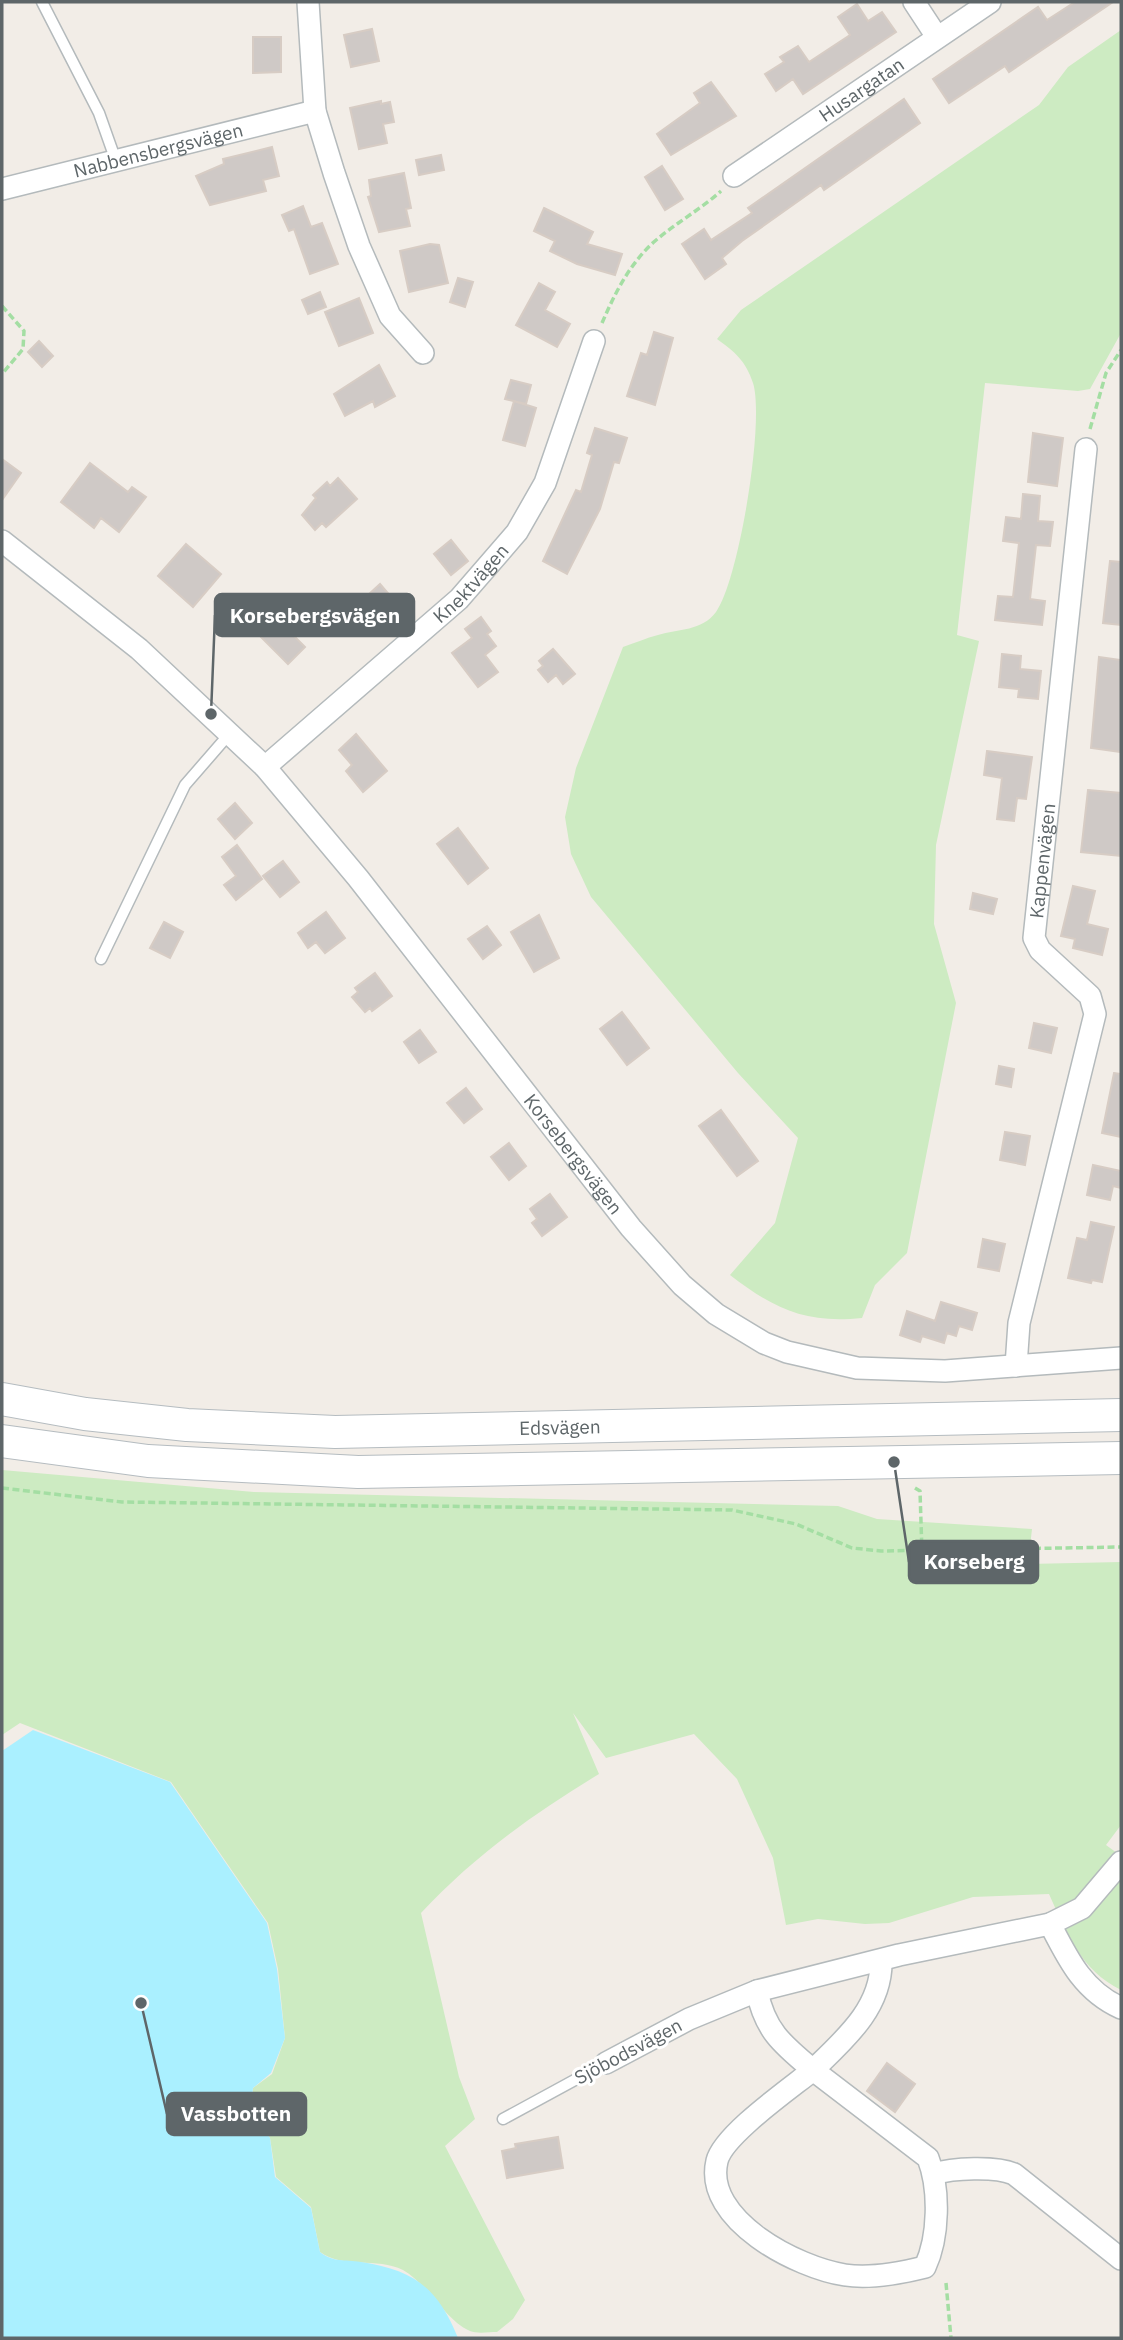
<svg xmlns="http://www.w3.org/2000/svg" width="1123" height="2340" viewBox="0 0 1123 2340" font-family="'IBM Plex Sans',sans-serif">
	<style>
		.green { fill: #cdebc2 }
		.water { fill: #aaf0ff }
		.building { fill: #cfc9c6; stroke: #d7ccc4; stroke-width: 2 }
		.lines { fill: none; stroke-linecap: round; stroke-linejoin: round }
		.lane-casing { stroke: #b4babc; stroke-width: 13 }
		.street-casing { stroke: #b4babc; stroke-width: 24 }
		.secondary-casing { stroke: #b5bcc0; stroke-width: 34 }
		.path { stroke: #a4dea3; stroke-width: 3.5; stroke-dasharray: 7 3.5; stroke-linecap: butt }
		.lane { stroke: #fff; stroke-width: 10 }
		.street { stroke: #fff; stroke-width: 21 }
		.secondary { stroke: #fff; stroke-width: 32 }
		.labels { text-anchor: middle; stroke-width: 6; stroke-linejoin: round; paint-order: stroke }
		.street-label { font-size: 19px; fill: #5e6669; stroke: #fff }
		.leader { fill: none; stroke: #5e6669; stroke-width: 2.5 }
		.callout-dot { fill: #5e6669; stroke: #fff; stroke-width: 2.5 }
		.callout { fill: #5e6669; stroke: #5e6669; stroke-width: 2.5 }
		.callout-label { font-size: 21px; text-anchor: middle; font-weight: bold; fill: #fff }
	</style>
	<rect width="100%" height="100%" fill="#f2ede7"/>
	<path class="green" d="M1121,30V333L1090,389L1078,391L985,383L957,635L979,641L936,845L934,924L956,1003L907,1253L875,1285L862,1318C806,1324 774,1309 730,1275L775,1223L798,1138L738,1073L591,897L571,854L565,817L576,768L623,647C635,643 646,638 658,635C678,629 702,631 716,612C739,580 765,420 753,383C746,361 735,352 717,339L741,310L1039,105L1068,67Z
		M2,1470L254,1492L838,1506L877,1519L1032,1529L1028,1564L1121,1562V1825L1106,1845L1121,1856V1990C1081,1970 1067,1934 1049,1894L973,1897L889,1923L865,1924L818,1919L786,1925L773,1858L737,1779L694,1734L606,1758L573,1713L599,1774C533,1814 474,1856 421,1913L459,2077L475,2119L445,2146L525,2300L513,2319L497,2332C489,2332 477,2334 470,2331C445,2320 430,2286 403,2270C377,2257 343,2269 320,2252L311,2207L276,2177L270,2138L252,2109L253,2088L272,2074L285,2038L278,1969L268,1923L171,1782L20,1723L2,1735Z"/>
	<path class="water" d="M33,1730L170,1782L267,1923L277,1969L285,2038L271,2073L253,2088L251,2109L270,2138L275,2177L311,2208L320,2252C334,2263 344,2259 361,2262C414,2270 438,2288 458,2338H2V1751Z"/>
	<path class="building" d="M1075,2H1113L1009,72L1005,66L949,103L933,79L1038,7L1047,20Z
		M857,4L868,21L882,12L896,32L803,94L793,79L776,91L765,74L784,62L780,57L798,46L809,62L850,35L838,17Z
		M372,29L379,61L351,67L344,35Z
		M253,37H281V72L253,73Z
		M711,82L736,116L671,155L657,134L700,103L694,93Z
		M904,99L920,123L824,190L821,185L742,241L722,258L726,264L705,279L682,244L704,229L711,240L752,213L748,208Z
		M381,101V104L390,102L394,122L383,124L387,143L359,149L350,108Z
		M272,147L279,176L263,180L266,191L210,205L196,176L224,164L223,159Z
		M441,155L444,170L419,175L416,160Z
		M662,166L683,199L665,210L645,177Z
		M404,173L411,208L406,209L410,226L379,232L368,197L371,196L369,180Z
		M303,206L311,227L322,223L338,264L310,274L294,229L289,231L282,215Z
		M544,208L593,232L587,244L622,254L615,275L577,264L550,251L555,241L534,231Z
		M430,244L439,245L448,283L409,292L400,251Z
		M458,278L473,282L465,307L450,302Z
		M539,283L555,292L545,310L570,324L557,347L516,325Z
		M320,292L326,307L308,314L302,300Z
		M359,298L373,333L339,346L325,312Z
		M654,332L673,338L655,405L627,396L641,353L647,355Z
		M39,341L53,356L42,367L28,352Z
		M379,365L395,396L375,407L373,401L345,416L334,394Z
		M511,380L531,385L526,404L505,399Z
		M514,401L536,408L525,446L503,440Z
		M595,428L627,438L619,463L614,462L600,509L567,574L543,561L576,490L581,492L592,455L587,453Z
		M1033,433L1063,438L1057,486L1028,482Z
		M2,459L21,473L2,500Z
		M90,463L128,492L132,487L146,497L119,532L101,518L94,528L61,502Z
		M338,478L357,499L326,527L322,523L315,530L302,515L316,498L313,495L327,482L330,486Z
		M1023,494L1040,496L1038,521L1053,522L1050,546L1036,545L1030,599L1045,601L1042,625L995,620L998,596L1013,597L1019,543L1003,541L1006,517L1021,519Z
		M451,540L468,561L451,575L434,554Z
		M186,544L221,574L193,607L158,576Z
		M1110,561L1121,562V625L1103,623Z
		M380,584L398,605L387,615L369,594Z
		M481,617L491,631L487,634L496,646L485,655L498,672L478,687L452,653L472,638L465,629Z
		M276,618L305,647L288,664L259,635Z
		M553,649L575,674L563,684L556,675L548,682L538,670L543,666L539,661Z
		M1002,654L1021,656L1020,669L1041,671L1038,699L1018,697L1019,689L999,687Z
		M1099,657L1121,660V752L1091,748Z
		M356,734L387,771L363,792L346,771L352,765L339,750Z
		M987,751L1032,757L1026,799L1017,798L1014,821L997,819L1002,778L984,775Z
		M1088,790L1121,793V856L1081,852Z
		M235,803L252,823L235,839L218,819Z
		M458,828L488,868L468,884L437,844Z
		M237,845L262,879L236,900L224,885L236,876L222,857Z
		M283,861L299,882L280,897L263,876Z
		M1073,886L1095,891L1087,924L1108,929L1102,955L1073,948L1075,939L1061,936Z
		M973,893L997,899L993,914L970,909Z
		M326,912L345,938L325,953L316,942L308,948L298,933Z
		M539,915L559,958L534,972L511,932Z
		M164,922L183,932L170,958L150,948Z
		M487,926L501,945L483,959L468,939Z
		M375,973L392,996L372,1011L370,1008L365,1012L352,997L358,992L355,988Z
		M622,1012L649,1048L627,1065L600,1029Z
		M1034,1023L1057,1028L1051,1053L1029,1048Z
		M420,1030L436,1052L419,1063L404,1042Z
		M999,1066L1014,1069L1011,1087L996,1084Z
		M1114,1073L1121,1074V1137L1102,1133Z
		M466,1088L482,1109L464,1123L447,1103Z
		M721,1110L758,1161L737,1176L699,1126Z
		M1005,1132L1030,1136L1025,1165L1000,1160Z
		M509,1143L526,1166L509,1180L491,1157Z
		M1093,1165L1121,1171V1188L1113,1186L1110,1200L1087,1195Z
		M550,1194L567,1217L542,1236L532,1223L537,1219L530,1209Z
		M1091,1222L1114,1227L1102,1282L1092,1280L1091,1283L1068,1278L1077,1238L1087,1240Z
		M983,1239L1005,1244L999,1271L978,1267Z
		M941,1302L977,1313L972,1330L959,1326L956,1336L947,1333L944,1343L922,1336L920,1342L900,1335L907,1311L935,1321Z
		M887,2063L915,2084L895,2112L867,2091Z
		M558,2137L563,2168L507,2178L502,2151L516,2148L515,2144Z"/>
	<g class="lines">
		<defs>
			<path id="lane" d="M42,2L99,113L116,161
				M101,959L185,785L231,732
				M503,2119L606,2063"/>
			<g id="street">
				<path d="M308,2L315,111L334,173L359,246L390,316L423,353"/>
				<path d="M914,2L937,37"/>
				<path id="s1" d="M734,176L990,2"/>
				<path id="s2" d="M2,189L315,111"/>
				<path id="s3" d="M2,541L139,649L265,767L358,878L631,1228L682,1285L716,1314L764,1343L787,1352L857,1368L945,1371L1121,1358"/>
				<path id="s4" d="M265,767L459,599L517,532L545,483L594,341"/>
				<path id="s5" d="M1016,1366L1019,1323L1095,1014L1090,996L1040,950L1034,938L1086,449"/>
				<path d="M1050,1924C1068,1959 1083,1991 1121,2008"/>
				<path d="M757,1991C765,2031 783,2045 813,2070C844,2040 882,2008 881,1961"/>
				<path d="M606,2063L689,2019L757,1991L899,1955L1050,1924L1082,1908L1121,1862"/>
				<path d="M813,2070L928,2158C940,2189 939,2237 925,2267C901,2273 870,2279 845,2275C798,2268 703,2220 717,2161C723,2135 791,2088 813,2070Z"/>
				<path d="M934,2174C952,2168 996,2166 1014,2174L1121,2259"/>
			</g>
			<g id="secondary">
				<path id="s6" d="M2,1399L85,1414L187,1425L335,1432L1121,1415"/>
				<path d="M2,1441L148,1461L358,1472L1121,1458"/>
			</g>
		</defs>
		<use href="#lane" class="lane-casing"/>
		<use href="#street" class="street-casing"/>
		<use href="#secondary" class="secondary-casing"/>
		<path class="path" d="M2,306L24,331L23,349L2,374
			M602,323C615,293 630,263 655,241C676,223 701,209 721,191
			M1090,429L1106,373L1121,350
			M2,1488L122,1502L732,1510L796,1524L852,1548L881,1551L1121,1547
			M915,1488L920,1491L922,1553
			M946,2283L951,2338"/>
		<use href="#lane" class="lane"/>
		<use href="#street" class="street"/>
		<use href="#secondary" class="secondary"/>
	</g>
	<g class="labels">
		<g class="street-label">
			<text dy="7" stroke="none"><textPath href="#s1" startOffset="154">Husargatan</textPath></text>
			<text dy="7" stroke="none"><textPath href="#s2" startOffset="161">Nabbensbergsvägen</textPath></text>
			<text dy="7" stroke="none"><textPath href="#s4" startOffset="276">Knektvägen</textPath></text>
			<text dy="7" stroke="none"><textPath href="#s5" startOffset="539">Kappenvägen</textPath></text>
			<text dy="7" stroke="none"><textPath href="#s3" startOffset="842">Korsebergsvägen</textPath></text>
			<text dy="7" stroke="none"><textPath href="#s6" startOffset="560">Edsvägen</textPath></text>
			<text transform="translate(628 2051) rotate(-28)" y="7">Sjöbodsvägen</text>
		</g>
	</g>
	<path class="leader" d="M211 714L215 615M894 1462L909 1562M141 2003L167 2114"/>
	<g class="callout-dot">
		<circle cx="211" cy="714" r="7"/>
		<circle cx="894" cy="1462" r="7"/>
		<circle cx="141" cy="2003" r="7"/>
	</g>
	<g class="callout">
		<rect x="215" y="594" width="199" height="42" rx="7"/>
		<rect x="909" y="1541" width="129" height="42" rx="7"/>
		<rect x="167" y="2093" width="139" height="42" rx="7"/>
	</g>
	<g class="callout-label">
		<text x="315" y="623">Korsebergsvägen</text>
		<text x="974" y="1569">Korseberg</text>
		<text x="236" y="2121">Vassbotten</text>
	</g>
	<rect width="1123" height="2340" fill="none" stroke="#5e6669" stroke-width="7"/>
</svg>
